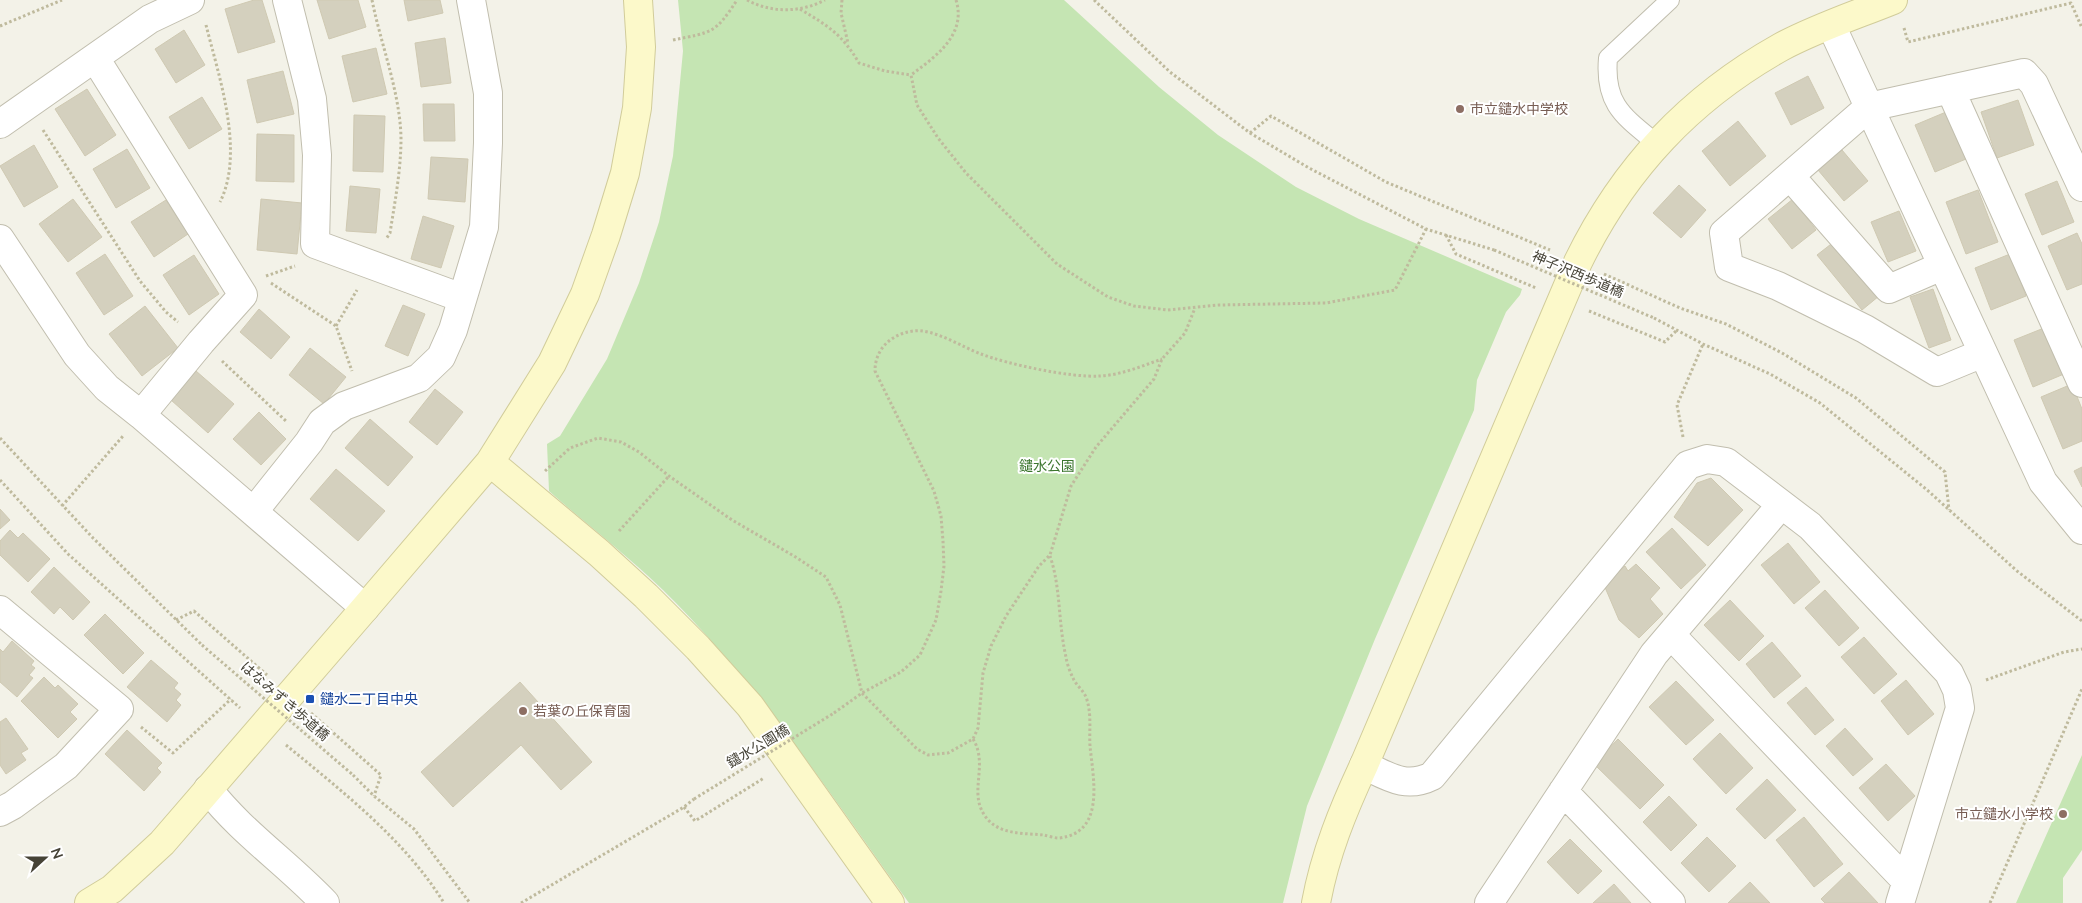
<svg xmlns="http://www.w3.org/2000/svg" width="2082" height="903" viewBox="0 0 2082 903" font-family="'Nunito Sans','Noto Sans JP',sans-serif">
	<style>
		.green { fill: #c5e5b3 }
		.building { fill: #d4d0be; stroke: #cfc9b2 }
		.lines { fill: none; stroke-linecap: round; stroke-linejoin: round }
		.lane-casing { stroke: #c1beae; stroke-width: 20 }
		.street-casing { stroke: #c1beae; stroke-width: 30 }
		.secondary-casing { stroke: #d1cc9a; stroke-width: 30 }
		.path { stroke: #bfba9d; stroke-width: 3; stroke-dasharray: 2.5 2.5; stroke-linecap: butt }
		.lane { stroke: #fff; stroke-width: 18 }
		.street { stroke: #fff; stroke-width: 28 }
		.secondary { stroke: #fcf9ca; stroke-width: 28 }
		.path-bridge { stroke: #bfba9d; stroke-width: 3; stroke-dasharray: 2.5 2.5; stroke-linecap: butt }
		.education-dot { fill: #8d6e63; stroke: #fff; stroke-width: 2 }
		.transit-dot { fill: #1a4fb4; stroke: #fff; stroke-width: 2 }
		.labels { text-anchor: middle; stroke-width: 4; stroke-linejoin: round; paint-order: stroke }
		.education-label { font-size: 14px; fill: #785e54; stroke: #fff; text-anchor: start }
		.street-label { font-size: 14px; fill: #464337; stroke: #fff }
		.park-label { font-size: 14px; fill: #3b752d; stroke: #fff }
		.transit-label { font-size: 14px; fill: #164399; stroke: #fff; text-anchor: start }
	</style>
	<rect width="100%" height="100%" fill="#f3f2e8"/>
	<path class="green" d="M678,0H1064L1159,87L1218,135L1296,187L1359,219L1522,289L1520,295L1506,312L1477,380L1474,410L1375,639L1307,806L1283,903H909C831,796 758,683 663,590C627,555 586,524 549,491L547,444L560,436L607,359L639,283L659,222L673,156L683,51Z
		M2082,755V850L2063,878V903H2016Z"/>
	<path class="building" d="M254,0H262L275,42L238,53L225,9Z
		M317,0H358L366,27L329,39Z
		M404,0H440L443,13L408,21Z
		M184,30L205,65L176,83L155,49Z
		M445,38L451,83L421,87L415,43Z
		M376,48L387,94L353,102L342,56Z
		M283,71L294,114L257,123L247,80Z
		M1808,76L1824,108L1791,125L1775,93Z
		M87,89L116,135L85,156L55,109Z
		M202,97L222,129L189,149L169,117Z
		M2018,100L2034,145L1997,158L1981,112Z
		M423,104H454L455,141H424Z
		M1946,112L1966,159L1935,172L1915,125Z
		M354,115L385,116L383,172L353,171Z
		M1738,121L1766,156L1730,186L1702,151Z
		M257,134L294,135V182L256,181Z
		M34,145L58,187L24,207L0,166Z
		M127,149L150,188L116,208L93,169Z
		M1842,150L1868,181L1844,201L1818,170Z
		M431,157L468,159L465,202L428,199Z
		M2057,181L2074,222L2042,235L2025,194Z
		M1679,185L1706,210L1681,238L1653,213Z
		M350,186L380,189L376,233L346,231Z
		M1978,190L1998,242L1966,254L1946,202Z
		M73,199L102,237L68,262L39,224Z
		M261,199L302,203L297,254L257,250Z
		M1793,199L1816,230L1792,249L1768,219Z
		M166,200L188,234L154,257L131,222Z
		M1899,211L1916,251L1888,262L1871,222Z
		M423,216L454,226L441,268L411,259Z
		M2077,233L2082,244V284L2067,290L2048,246Z
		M1835,241L1879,296L1862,310L1817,255Z
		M105,254L133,296L104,315L76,273Z
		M2010,254L2026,296L1991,310L1975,268Z
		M194,255L219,294L189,315L163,275Z
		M1933,289L1951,340L1929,348L1910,297Z
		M403,305L425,314L408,356L385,346Z
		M145,306L178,348L142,376L109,334Z
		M259,309L290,337L271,359L240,332Z
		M2044,328L2064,374L2033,387L2014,340Z
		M310,348L346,377L324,404L289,375Z
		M196,371L234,404L208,433L171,400Z
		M2072,384L2082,409V441L2063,449L2041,397Z
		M435,389L463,412L437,445L409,422Z
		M259,412L286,439L261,465L233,439Z
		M370,419L413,457L388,486L345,448Z
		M2082,467V487L2074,471Z
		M336,469L385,511L358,541L310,499Z
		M1711,478L1743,510L1708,546L1674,517L1697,483Z
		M0,509L10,520L0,529Z
		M1672,528L1706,565L1681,589L1646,552Z
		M10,530L18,538L23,533L50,559L28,582L0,555V541Z
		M1788,543L1820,582L1794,604L1761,565Z
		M1636,564L1660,588L1650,599L1663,614L1639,638L1619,620L1604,585L1625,566L1628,571Z
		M54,567L90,602L73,620L60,607L54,614L31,592Z
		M1825,590L1859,628L1839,646L1805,608Z
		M1730,600L1764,636L1739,661L1704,625Z
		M105,614L144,653L123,674L84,635Z
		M1864,637L1897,674L1874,694L1841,657Z
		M12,641L34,661L31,665L35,668L29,675L33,678L17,697L0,682V649L3,652Z
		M1772,642L1801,676L1774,698L1746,664Z
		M151,660L178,683L174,688L181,694L176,700L181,705L167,722L127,687Z
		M44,677L55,688L58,685L78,704L70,712L77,719L58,738L21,701Z
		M1906,680L1934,714L1908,735L1881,701Z
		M1676,681L1714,720L1686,745L1649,707Z
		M520,682L592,762L561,790L521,745L453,807L421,772Z
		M1806,687L1834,720L1815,735L1787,703Z
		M6,718L28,749L21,753L26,760L6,774L0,765V722Z
		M1845,728L1873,759L1853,776L1826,746Z
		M127,730L162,763L157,768L161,772L144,791L105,754Z
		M1720,733L1753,768L1726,794L1693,759Z
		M1618,739L1664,785L1640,809L1594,764Z
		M1886,764L1915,796L1888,821L1859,788Z
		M1767,779L1796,810L1765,839L1736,809Z
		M1669,796L1697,825L1671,851L1643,822Z
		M1804,817L1843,864L1814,887L1776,840Z
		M1707,837L1736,866L1709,892L1681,863Z
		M1570,839L1602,871L1578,894L1547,862Z
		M1849,872L1878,903H1825L1821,899Z
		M1750,882L1770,903H1728Z
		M1614,884L1631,903H1593Z"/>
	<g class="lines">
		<defs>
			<path id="lane" d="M1656,143C1623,116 1604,104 1608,58L1670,0"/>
			<path id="street" d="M287,0L312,99L317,155L315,244L462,298
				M1831,25L2043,482L2082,530
				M95,58L243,295L201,342L141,415
				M1950,89L2082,383
				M0,124L150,19L190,0
				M1790,176L1889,289L1942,266
				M0,239L77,355L107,388L141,415L365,608
				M1983,353L1937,372L1865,329L1778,286L1729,267L1724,233L1869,107L2024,73L2034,84L2082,187
				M254,511L309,442L322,422L344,406L419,378L441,357L453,330L484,227L488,143V93L471,0
				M0,610L119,709L66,766L13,805L0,812
				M1671,635L1906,881
				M1364,765C1389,777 1406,789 1432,776L1688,465L1707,459L1726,462L1810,526L1949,673L1957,690L1960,708L1900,903
				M208,789C241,832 287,863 325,903
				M1563,791L1671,903
				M1489,903L1654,654L1781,505"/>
			<path id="secondary" d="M490,462L599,553L646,596L698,648L750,706L890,903
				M89,903L112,889L162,843L365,608L490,462L552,363L585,294L606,235L625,173L637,108L641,47L638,0
				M1316,903C1325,854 1343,810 1364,765L1578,262C1624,168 1690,98 1781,47C1816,28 1856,15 1893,0"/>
		</defs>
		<use href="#lane" class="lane-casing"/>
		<use href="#street" class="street-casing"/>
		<use href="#secondary" class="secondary-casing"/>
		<path class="path" d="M372,0C381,45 400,92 401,138C401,170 395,201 390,233L386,239
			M747,0C771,13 800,13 825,0
			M842,0L841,13L848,43
			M956,0C967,35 935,57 911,75L917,105L938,138L966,173L1057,264L1108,297L1134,306L1168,310L1219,305L1326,303L1395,290L1426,229
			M1094,0L1170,72L1250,133L1309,168L1426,229L1494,250
			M800,9C828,26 842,34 859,63L885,71L911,75
			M206,25C219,77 245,152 220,202
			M0,26L62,0
			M1904,28L1908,42L2071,3L2082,28
			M673,40C712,32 715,34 737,0
			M43,130L140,281L166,312L178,322
			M1250,133L1271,116L1386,182L1550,250
			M1446,235L1456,254L1536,288
			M1604,274L1680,308L1726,324L1782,353L1856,398L1945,472L1949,510
			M266,276L295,266
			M271,283L336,326L352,371
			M1589,311L1665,342L1677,330
			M1654,318L1703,344L1770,374L1820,403L1926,489L2017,571L2082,621
			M336,326L357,290
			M222,361L287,422
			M1683,437L1677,405L1703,344
			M0,438L93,538L202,645
			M545,471L570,448L598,438L621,442L639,452L669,476L732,520L794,556L826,577L840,605L862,693L917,749L928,755L948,753L973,739L978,728L983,673L991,646L1006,616L1039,566L1050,555L1071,486L1096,447L1154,379L1162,359L1185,333L1195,308
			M0,480L68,554L240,708
			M62,506L123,436
			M619,531L669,476
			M176,620L194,611L267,675
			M1986,680L2064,652L2082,649
			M311,713L381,775L374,796
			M834,713L862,693L901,672L920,655L936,620L941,591L944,566L943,541L941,516L934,491L875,371C875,349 891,334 913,331C933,328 962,347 981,354C1007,364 1071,378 1100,376C1121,375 1142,366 1162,359
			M141,727L173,753L231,699
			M973,739C989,765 968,792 985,816C998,835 1023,833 1044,835C1048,836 1054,838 1059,838C1106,833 1093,778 1090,746C1089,730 1092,713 1086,697C1083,690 1076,685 1073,678C1070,672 1067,664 1066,657C1058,623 1061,588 1050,556
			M286,745C343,792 405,840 444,903
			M353,775L374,796L414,829L470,903
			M684,807L695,821L764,778
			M521,903L684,807L694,799
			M1990,903L2082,689"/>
		<use href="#lane" class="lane"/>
		<use href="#street" class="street"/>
		<use href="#secondary" class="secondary"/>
		<path class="path-bridge" d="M1494,250L1654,318
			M202,645L353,775
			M694,799L834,713"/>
	</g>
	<g class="education-dot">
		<circle cx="1460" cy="109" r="5"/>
		<circle cx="523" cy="711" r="5"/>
		<circle cx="2063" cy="814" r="5"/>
	</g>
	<rect class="transit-dot" x="305" y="694" width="10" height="10" rx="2.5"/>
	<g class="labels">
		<g class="education-label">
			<text x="1470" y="114">市立鑓水中学校</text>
			<text x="533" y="716">若葉の丘保育園</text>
			<text x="2053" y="819" text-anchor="end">市立鑓水小学校</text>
		</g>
		<g class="street-label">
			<text transform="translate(1578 274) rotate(23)" y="5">神子沢西歩道橋</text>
			<text transform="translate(285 701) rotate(41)" y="5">はなみずき歩道橋</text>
			<text transform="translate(758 746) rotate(-31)" y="5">鑓水公園橋</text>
		</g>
		<g class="park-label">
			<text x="1047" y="471">鑓水公園</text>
		</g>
		<g class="transit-label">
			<text x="320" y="704">鑓水二丁目中央</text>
		</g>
	</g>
	<g transform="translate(45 858) rotate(69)" stroke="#ffffff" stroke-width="4" paint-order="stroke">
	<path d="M0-4L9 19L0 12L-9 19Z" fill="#464337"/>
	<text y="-8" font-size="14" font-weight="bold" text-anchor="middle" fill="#464337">N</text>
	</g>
</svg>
